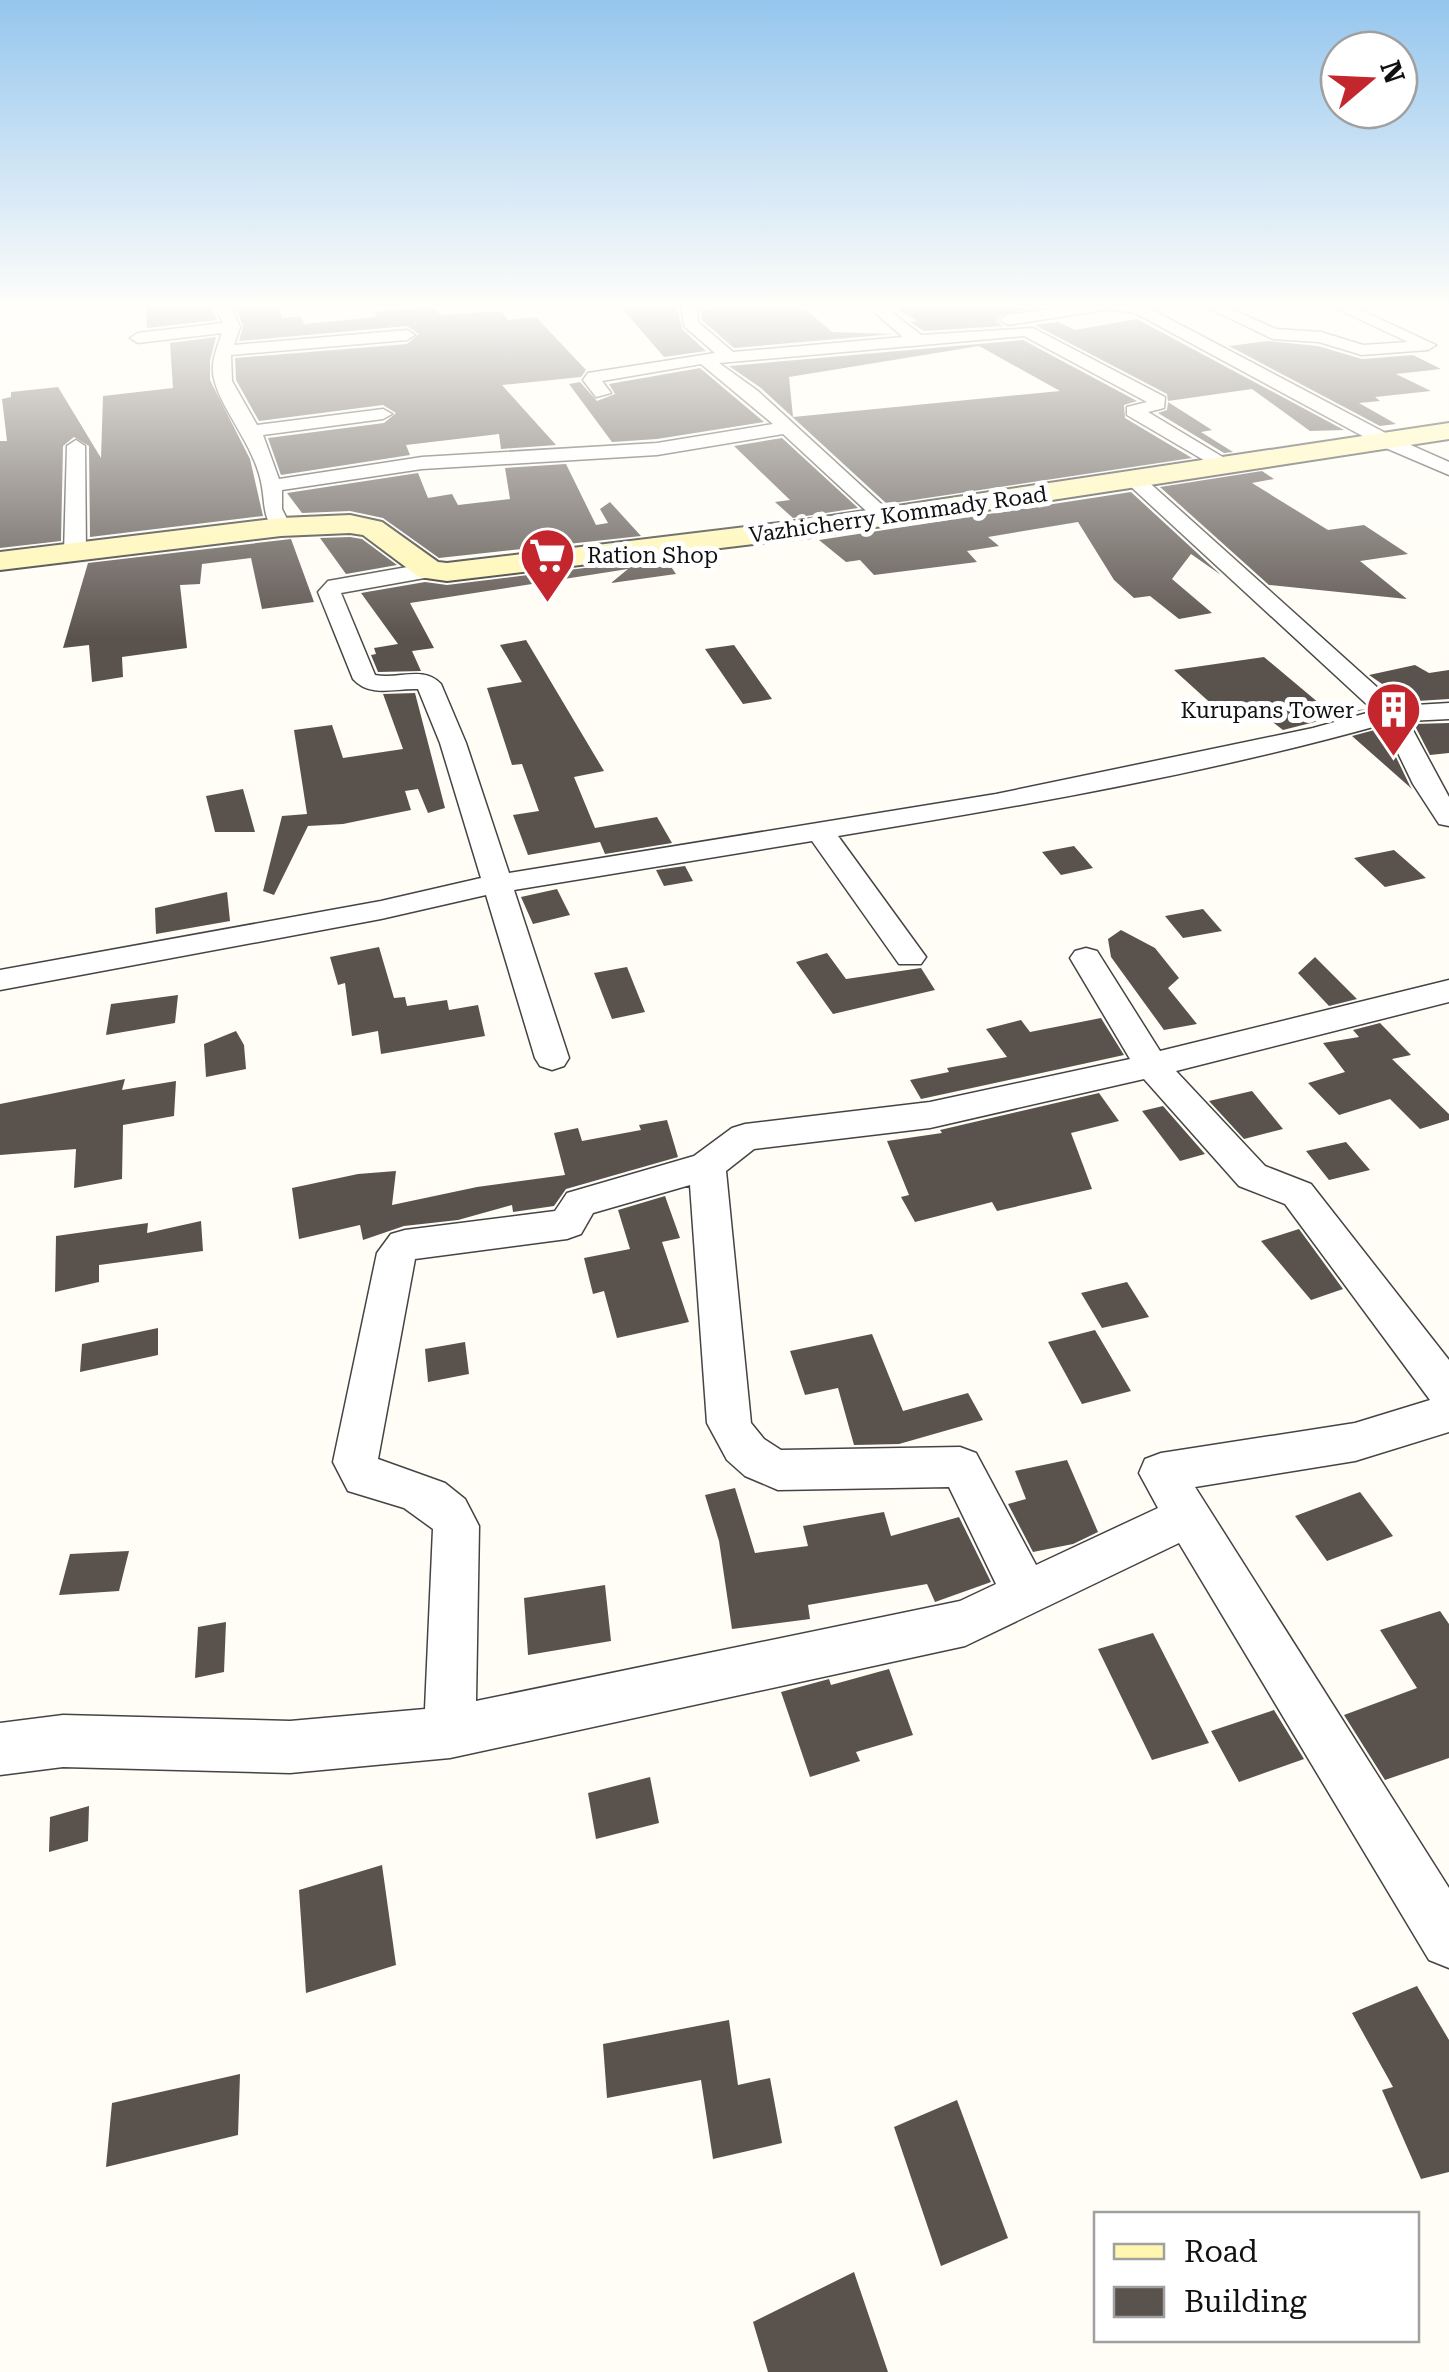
<svg xmlns="http://www.w3.org/2000/svg" width="1449" height="2372" viewBox="0 0 1449 2372" font-family="'Roboto Serif',serif">
	<style>
		.building { fill: #5a524d; fill-rule: evenodd }
		.lines { fill: none; stroke-linecap: round; stroke-linejoin: round }
		.street-casing { stroke: #444; stroke-width: 3 }
		.secondary-casing { stroke: #333; stroke-width: 4 }
		.street { fill: #fff; fill-rule: evenodd }
		.secondary { fill: #fff6b0; fill-rule: evenodd }
		.labels { text-anchor: middle; stroke-width: 10; stroke-linejoin: round; paint-order: stroke }
		.far-street-label { font-size: 22px; fill: #111; stroke: #fff }
		.far-poi-label { font-size: 22px; fill: #111; stroke: #fff; text-anchor: start }
	</style>
	<rect width="100%" height="100%" fill="#fffdf5"/>
	<path class="building" d="M146,306H211L217,320L147,328Z
		M235,306H279L282,318L301,316L304,324L377,317L374,312L429,306L441,315L501,311L508,320L536,317L586,370L581,377L502,385L556,445L501,449L499,434L406,445L410,455L281,475L268,438L384,423L396,413L383,405L259,421L236,380L235,358L407,344L419,334L407,326L239,341L243,326Z
		M620,306H677L682,329L706,351L664,357Z
		M734,306H802L832,332L894,334L734,348L702,320L701,309Z
		M893,306H1018L1024,309L998,317L996,321L1003,326L924,331L910,322L917,321Z
		M1137,319L1344,430L1310,431L1252,389L1168,401L1167,394L1035,325L1058,322L1075,330Z
		M216,337L210,361V380L250,459L263,516L90,537L89,446L74,437L63,446L61,541L0,548V441H7L2,399L11,397V392L58,387L101,458L103,396L173,388L170,343Z
		M1023,340L1137,401L1124,405L1125,418L1192,458L887,504L761,388L729,366ZM979,346L1060,391L793,417L789,377Z
		M1268,341L1318,346L1362,359L1413,355L1441,369L1396,374L1431,391L1375,397L1380,401L1359,403L1396,424L1380,426L1229,346Z
		M700,368L764,422L657,439L612,442L569,384L580,382L597,401L615,394L609,384Z
		M1168,402L1212,430L1201,432L1233,452L1224,453L1158,413L1167,410Z
		M782,438L858,508L793,518L775,502L790,500L734,446Z
		M566,464L596,525L608,523L600,509L610,502L641,536L439,558L383,518L350,511L302,513L287,493L418,473L428,498L452,494L458,505L510,499L505,468Z
		M1262,471L1274,479L1252,483L1328,530L1364,525L1408,554L1360,561L1407,599L1269,585L1160,487Z
		M1131,492L1221,575L1191,554L1172,579L1212,613L1179,619L1150,596L1134,598L1114,580L1078,522L988,537L999,546L967,551L977,562L874,575L860,560L846,562L819,540Z
		M350,537L362,539L397,565L346,574L320,538Z
		M291,539L314,602L262,609L251,558L202,564L200,584L180,585L187,648L122,657L123,677L92,682L89,645L63,648L88,563Z
		M665,558L676,574L611,583L628,569L410,603L434,648L412,651L421,671L378,672L371,655L376,654L374,648L398,644L361,593L425,582L447,585Z
		M526,640L604,771L574,777L595,828L657,817L672,843L605,854L600,842L528,855L513,815L539,811L522,764L512,765L487,688L522,682L500,645Z
		M734,645L772,699L743,704L705,649Z
		M1264,657L1332,714L1366,709L1283,730L1261,713L1227,718L1174,670Z
		M1415,665L1429,673L1449,670V699L1401,702L1407,701L1369,675Z
		M415,693L445,808L428,813L418,789L405,791L411,810L343,824L308,826L274,895L263,891L282,816L307,814L294,730L332,725L343,758L403,749L383,694Z
		M1449,723V753L1430,755L1414,724Z
		M1382,728L1410,786L1412,789L1352,736Z
		M243,789L255,832H215L206,796Z
		M1074,846L1093,868L1061,875L1042,852Z
		M1394,850L1426,878L1385,887L1354,858Z
		M685,866L693,881L664,886L656,870Z
		M557,889L570,915L533,924L521,897Z
		M227,892L230,921L156,934L155,908Z
		M1203,909L1222,931L1183,938L1165,916Z
		M1121,930L1155,948L1179,978L1168,988L1197,1024L1164,1030L1111,957L1108,939Z
		M379,947L394,998L405,997L407,1006L447,1000L449,1010L478,1005L485,1036L381,1054L378,1031L352,1036L345,983L338,985L330,957Z
		M827,953L846,979L921,968L935,990L833,1014L796,962Z
		M1315,957L1357,999L1329,1006L1298,973Z
		M627,967L645,1012L612,1019L594,973Z
		M178,995L175,1023L106,1035L111,1004Z
		M1101,1018L1124,1055L921,1099L910,1080L949,1072L947,1068L1007,1057L986,1029L1021,1020L1030,1032Z
		M1380,1023L1411,1055L1392,1059L1449,1114V1120L1420,1129L1390,1099L1339,1115L1308,1083L1345,1072L1323,1043L1359,1037L1353,1030Z
		M236,1031L244,1045L246,1069L206,1077L204,1044Z
		M125,1079L122,1090L176,1081L174,1116L123,1125L122,1179L74,1188L76,1149L0,1155V1104Z
		M1252,1091L1283,1129L1244,1139L1209,1101Z
		M1099,1093L1119,1121L1071,1133L1092,1189L997,1211L992,1202L915,1222L901,1197L909,1195L887,1141L942,1133L940,1130Z
		M1163,1106L1205,1154L1180,1161L1142,1111Z
		M667,1120L678,1157L566,1189L554,1206L513,1212L512,1205L458,1220L404,1226L363,1240L360,1225L299,1239L292,1188L358,1174L396,1171L392,1205L477,1187L565,1175L554,1133L578,1128L582,1141L641,1130L639,1125Z
		M1346,1142L1370,1170L1329,1180L1306,1151Z
		M665,1196L680,1238L662,1242L689,1322L617,1338L604,1291L593,1294L584,1258L630,1249L618,1210Z
		M201,1221L203,1251L99,1265V1282L55,1292L56,1236L148,1223L147,1233Z
		M1299,1229L1343,1289L1311,1300L1261,1241Z
		M1127,1282L1149,1317L1102,1328L1081,1293Z
		M158,1328V1355L80,1372L82,1344Z
		M1095,1330L1131,1391L1082,1404L1048,1342Z
		M872,1334L903,1411L968,1393L983,1420L899,1444L854,1445L838,1388L805,1395L790,1351Z
		M465,1342L469,1374L428,1382L425,1349Z
		M1067,1460L1098,1532L1073,1544L1033,1552L1008,1504L1026,1499L1015,1471Z
		M735,1488L755,1553L808,1546L803,1526L884,1512L891,1536L959,1517L991,1582L935,1602L927,1584L808,1605L810,1619L732,1629L719,1541L705,1495Z
		M1360,1492L1393,1536L1327,1561L1295,1516Z
		M129,1551L119,1591L59,1595L70,1554Z
		M605,1585L611,1641L528,1655L524,1598Z
		M1440,1611L1449,1624V1758L1385,1780L1344,1715L1417,1688L1380,1630Z
		M226,1622L224,1672L195,1678L198,1627Z
		M1153,1633L1209,1743L1152,1760L1098,1649Z
		M889,1669L913,1735L856,1752L860,1761L810,1777L781,1692L829,1679L831,1685Z
		M1274,1710L1304,1759L1239,1782L1211,1731Z
		M650,1777L659,1823L596,1839L588,1793Z
		M89,1806L88,1841L49,1852L50,1817Z
		M382,1865L396,1965L306,1993L299,1890Z
		M1417,1986L1449,2040V2172L1421,2179L1382,2090L1393,2087L1352,2013Z
		M729,2020L738,2085L770,2078L782,2143L713,2159L701,2080L607,2098L603,2044Z
		M240,2074L238,2135L106,2167L112,2103Z
		M957,2100L1008,2238L941,2266L894,2127Z
		M854,2272L888,2372H768L753,2322Z"/>
	<g class="lines">
		<defs>
			<path id="street" d="M215,306H231L240,327L234,345L407,330L415,335L407,340L231,355L232,381L257,425L383,409L392,414L383,419L263,435L279,479L422,457L657,443L773,424L701,364L602,381L611,393L596,397L583,380L588,373L715,353L684,326L681,306H697L698,322L733,352L903,337L867,306H884L921,335L1033,328L1165,397L1164,408L1148,412L1236,465L1233,469H1219L1127,415V407L1147,402L1024,336L719,363L758,391L890,512L893,516L890,520H876L783,434L657,455L422,469L282,490V509L291,527L281,533L274,531C263,515 265,505 262,487C256,447 222,412 214,379C210,363 217,348 222,333L138,343L130,338L138,333L223,323Z
				M1074,306H1145L1395,438L1449,462V475L1381,446L1135,313L1111,309L1008,325L1000,320L1008,315Z
				M1204,306H1224L1276,329L1321,332L1363,345L1408,342L1331,306H1352L1436,345L1428,350L1362,355L1319,342L1273,339Z
				M76,440L85,446L86,553L75,559L64,553L67,446Z
				M1136,475L1143,477L1398,706L1449,703V719L1408,721L1449,797V826L1439,824L1413,784L1384,724C1206,774 1021,806 838,836L926,957L921,964H899L812,841L514,890L569,1058L564,1066L552,1070L540,1066L535,1058L486,895L381,919L0,990V970L381,901L481,878L440,743L418,689C395,688 370,698 353,679L318,592L328,581L430,563L441,570L430,577L341,593L375,675C398,680 423,665 441,684L466,743L509,873L996,794L1313,728L1374,711L1129,485L1126,481Z
				M1086,948L1097,951L1160,1051L1449,980V1002L1176,1071L1265,1166L1311,1184L1449,1360V1432L1355,1461L1195,1487L1449,1888V1968L1429,1960L1179,1543L965,1646L450,1758L290,1773L63,1767L0,1775V1723L63,1715L290,1721L425,1709L433,1529L404,1508L348,1491L333,1462L377,1253L391,1234L405,1230L555,1211L567,1193L694,1156L732,1128L745,1124L930,1102L1130,1059L1070,958L1075,951ZM1144,1079L1239,1186L1285,1204L1430,1400L1355,1423L1161,1453L1145,1459L1139,1473L1158,1508L1036,1565L976,1453L960,1447L781,1450L764,1439L751,1423L726,1171L754,1149L930,1128ZM690,1185L707,1423L727,1460L745,1476L778,1490L949,1487L996,1584L960,1601L476,1701L479,1526L465,1499L445,1483L378,1459L415,1259L567,1239L581,1234L593,1213Z"/>
			<path id="secondary" d="M1449,423V439L804,538L447,581L419,577L363,535L350,533L281,536L0,570V552L281,518L350,515L382,522L438,562L447,563L804,520Z"/>
		</defs>
		<use href="#street" class="street-casing"/>
		<use href="#secondary" class="secondary-casing"/>
		<use href="#street" class="street"/>
		<use href="#secondary" class="secondary"/>
	</g>
	<linearGradient id="sky" x2="0" y2="1"><stop stop-color="#95c6ee"/><stop offset="0.48" stop-color="#fffefa"/><stop offset="1" stop-color="#fffefa" stop-opacity="0"/></linearGradient>
	<rect width="1449" height="638" fill="url(#sky)"/>
	<defs>
		<symbol id="supermarket-pin" viewBox="-11 -11 22 30"><path d="M0 17L-7.5 6A9.5 9.5 0 1 1 7.5 6Z" fill="#c4262e" stroke="#fff"/><path d="M-6-5.5h2.5l.6 2H6L4.5 2H-2.5L-4.4-4H-6ZM-1.5 3.2a1.3 1.3 0 1 0 .1 0ZM3 3.2a1.3 1.3 0 1 0 .1 0Z" fill="#fff"/></symbol>
		<symbol id="building-pin" viewBox="-11 -11 22 30"><path d="M0 17L-7.5 6A9.5 9.5 0 1 1 7.5 6Z" fill="#c4262e" stroke="#fff"/><path d="M-4-6H4V6H1V3H-1V6H-4ZM-2.5-4.3h1.7v1.8h-1.7ZM.8-4.3h1.7v1.8H.8ZM-2.5-1h1.7V.8h-1.7ZM.8-1h1.7V.8H.8Z" fill="#fff"/></symbol>
	</defs>
	<g fill-rule="evenodd">
		<use href="#supermarket-pin" x="516" y="524" width="63" height="86"/>
		<use href="#building-pin" x="1362" y="678" width="63" height="86"/>
	</g>
	<g class="labels">
		<g class="far-street-label">
			<text transform="translate(898 514) rotate(-8)" y="8">Vazhicherry Kommady Road</text>
		</g>
		<g class="far-poi-label">
			<text x="587" y="563">Ration Shop</text>
			<text x="1354" y="718" text-anchor="end">Kurupans Tower</text>
		</g>
	</g>
	<rect x="1094" y="2212" width="325" height="130" fill="#ffffff" stroke="#a0a0a0" stroke-width="2.5"/>
	<rect x="1114" y="2244" width="50" height="15" fill="#fff6b0" stroke="#a0a0a0" stroke-width="2.5"/>
	<text x="1184" y="2262" font-size="30" fill="#111111">Road</text>
	<rect x="1114" y="2287" width="50" height="30" fill="#5a524d" stroke="#a0a0a0" stroke-width="2.5"/>
	<text x="1184" y="2312" font-size="30" fill="#111111">Building</text>
	<g transform="translate(1369 80) rotate(71)"><circle r="48" fill="#ffffff" stroke="#a0a0a0" stroke-width="2.5"/>
	<path d="M0-8L18 38L0 25L-18 38Z" fill="#c4262e"/>
	<text y="-15" font-size="28" font-weight="bold" text-anchor="middle" fill="#111111">N</text>
	</g>
</svg>
